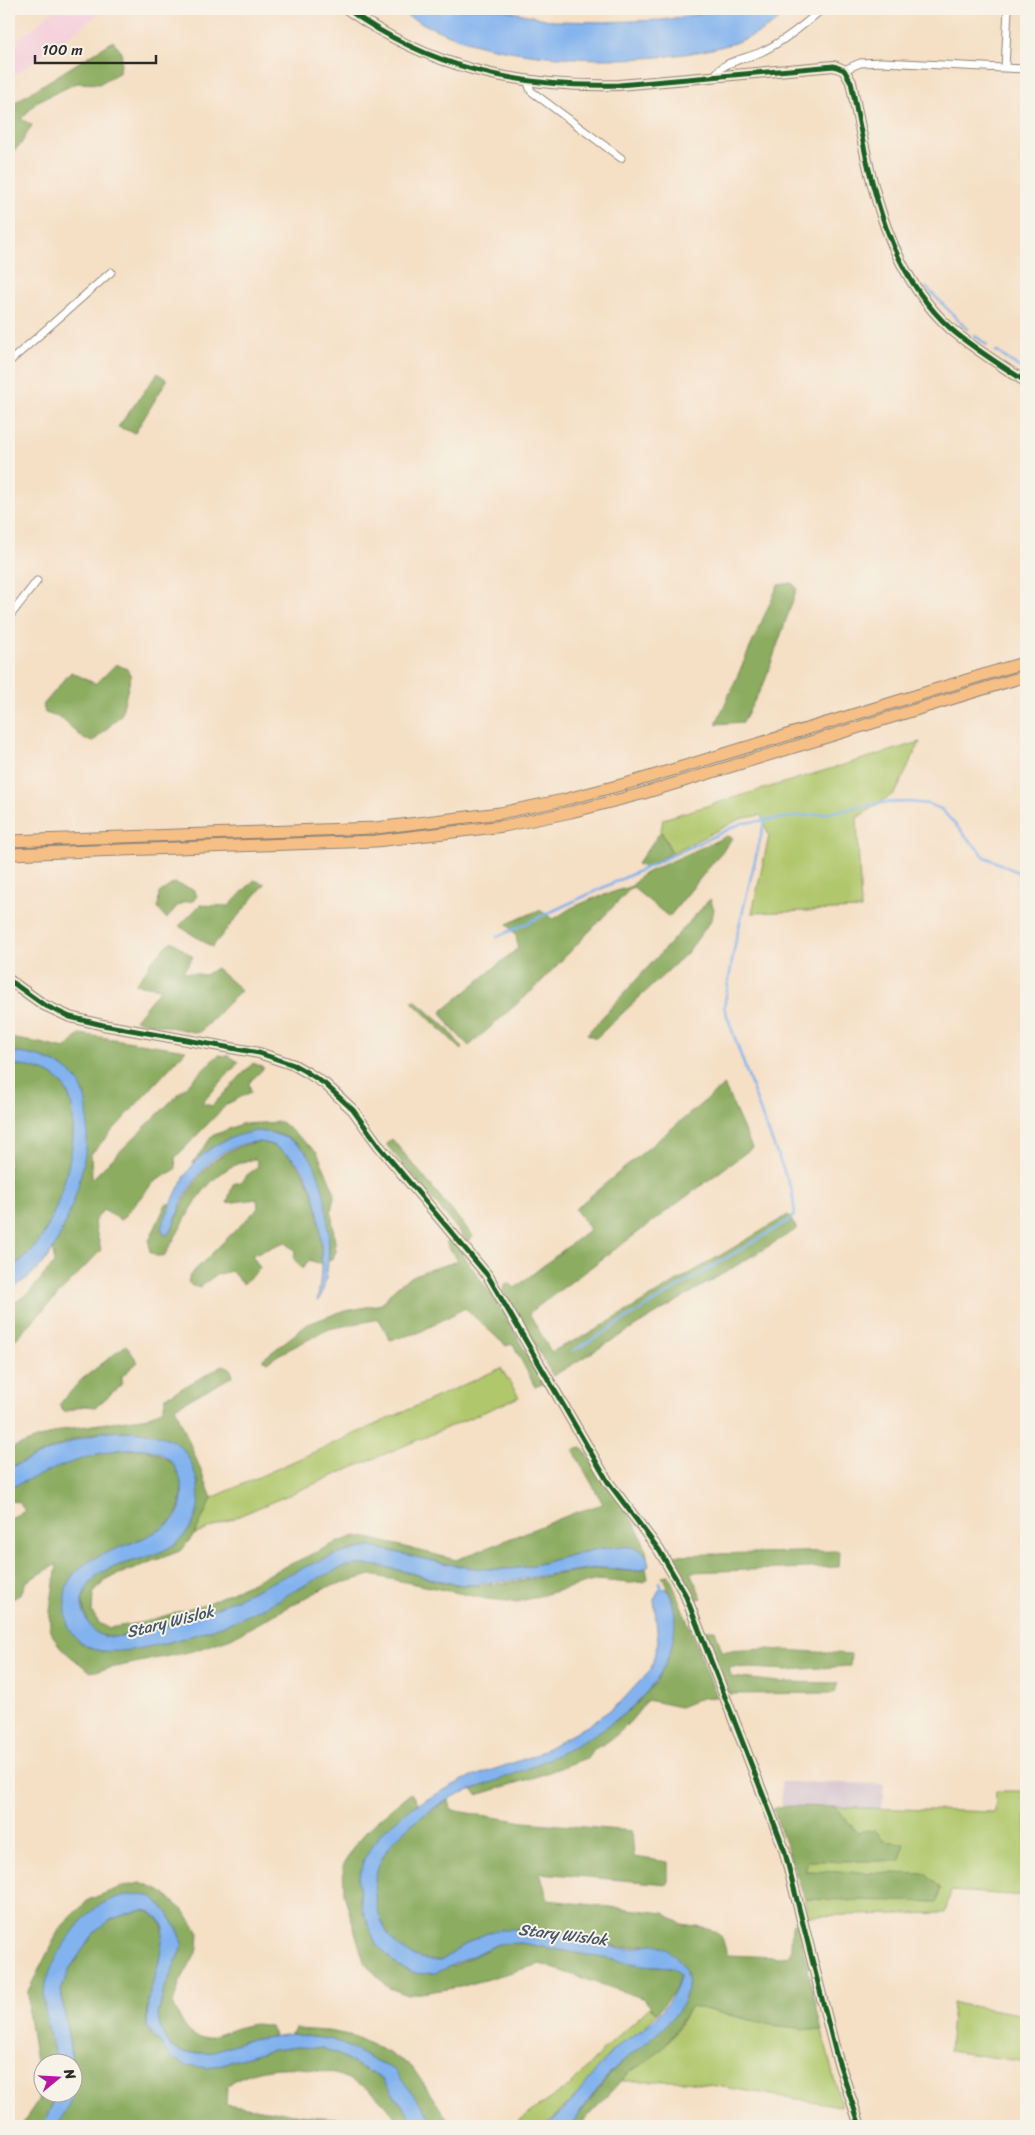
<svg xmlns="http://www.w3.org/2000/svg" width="1035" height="2135" viewBox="0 0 1035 2135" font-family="Sriracha,sans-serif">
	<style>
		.built { fill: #f5cfdc }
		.industrial { fill: #d1bdcc }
		.green { fill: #b0c76c; stroke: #6e794c }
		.forest { fill: #8cac60; stroke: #5c6c46 }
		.water { fill: #83b3ee; stroke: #576f8c }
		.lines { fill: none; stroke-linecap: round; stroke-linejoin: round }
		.stream { stroke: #83b3ee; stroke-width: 2.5 }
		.street-casing { stroke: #908578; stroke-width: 9 }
		.secondary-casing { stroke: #908578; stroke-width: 12 }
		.primary-casing { stroke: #908578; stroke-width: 13 }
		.street { stroke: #fff; stroke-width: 7 }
		.secondary { stroke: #fbe5cf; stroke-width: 10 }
		.primary { stroke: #f5bf86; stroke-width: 11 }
		.cycleway-casing { stroke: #f7f3e8; stroke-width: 8 }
		.cycleway { stroke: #1b5e20; stroke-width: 5 }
		.labels { text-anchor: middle; stroke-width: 4; stroke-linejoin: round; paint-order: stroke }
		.water-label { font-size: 16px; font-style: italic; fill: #455466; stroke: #f7f3e8 }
	</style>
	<rect width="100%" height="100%" fill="#f7f3e8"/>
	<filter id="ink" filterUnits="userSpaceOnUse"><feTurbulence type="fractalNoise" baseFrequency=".02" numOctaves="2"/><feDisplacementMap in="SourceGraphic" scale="10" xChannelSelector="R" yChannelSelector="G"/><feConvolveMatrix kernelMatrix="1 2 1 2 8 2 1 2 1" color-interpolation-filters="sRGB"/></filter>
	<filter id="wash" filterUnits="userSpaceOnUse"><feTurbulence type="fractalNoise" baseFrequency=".0096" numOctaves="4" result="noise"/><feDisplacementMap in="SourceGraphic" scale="20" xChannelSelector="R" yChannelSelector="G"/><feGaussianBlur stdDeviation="1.12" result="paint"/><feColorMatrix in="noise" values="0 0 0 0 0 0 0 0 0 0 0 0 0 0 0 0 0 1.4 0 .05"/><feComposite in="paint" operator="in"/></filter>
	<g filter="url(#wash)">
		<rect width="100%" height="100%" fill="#f5dfc5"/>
		<path class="built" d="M56,9H106L9,79V47Z"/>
		<path class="industrial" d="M781,1782L884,1784L882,1808L782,1806Z"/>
		<path class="green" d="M920,742L896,792L857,818L861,909L752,913L769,836L761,815L740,819L672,853L661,831L663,819Z
			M501,1368L519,1397L194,1535L212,1498Z
			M996,1791H1026V1896L951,1891L945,1913L807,1916L805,1899L938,1901L940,1888L805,1871L807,1861L884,1841L875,1830L858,1833L835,1807L995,1812Z
			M953,2003L1026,2015V2062L949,2051Z
			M691,2006L772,2025L822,2031L841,2106L685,2081H621C634,2067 651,2059 664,2046C675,2035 683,2019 691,2006Z
			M650,2007L657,2013L643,2029L612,2051L587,2085L547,2124L543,2126H523L519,2120L573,2083L605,2048Z"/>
		<path class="forest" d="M113,41L122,53L120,72L99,84L77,83L38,101L21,119L32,125L21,144L9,155V106Z
			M158,373L167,380L135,433L118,427Z
			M792,583L797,588L765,681L743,722L716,724L778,585Z
			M116,664L127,669L131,676L121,715L94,741L85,740L61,718L45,713L43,705L71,672L96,684Z
			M661,831L672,853L645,868L637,864Z
			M727,836L733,838L669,917L632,887L536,987L469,1046L454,1031L441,1012L518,948L516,935L507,924L539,910L554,919L571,908L592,899L632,886L641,875Z
			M254,880L265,884L212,947L179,926L200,905L229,906Z
			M174,883L194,890L197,896L193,901C179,901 174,909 167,919L158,909L159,893Z
			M710,899L714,909L712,919L687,953L596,1038L587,1034Z
			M172,941L193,957L183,972L205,975L216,968L241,990L199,1033L135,1020L161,988L135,984L149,967L150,962Z
			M415,1000L446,1027L462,1047V1050L412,1002Z
			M80,1034L186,1050L91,1154L92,1179L218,1055L229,1056L239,1062L202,1103L212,1106L253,1063L264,1068L249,1083L251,1092L227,1104L175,1158L176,1169L154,1182L121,1220L103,1210L94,1222L101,1250L9,1346V1306L28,1294L54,1263L53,1248L62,1231L85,1095C68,1062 45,1056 9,1052V1038L40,1043L65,1049Z
			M9,1064C22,1066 42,1068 53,1076C95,1101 62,1201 44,1234C36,1248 22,1261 9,1269Z
			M724,1085L752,1148L529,1313L551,1352L592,1332L788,1215L797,1229L553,1376L503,1290L505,1284H510L515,1288L590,1229L575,1209Z
			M281,1122L317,1152L335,1193L331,1210L336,1251L333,1258L329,1260C331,1233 322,1170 304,1150C297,1141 279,1133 267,1132C257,1131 206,1157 193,1163L212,1136L241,1124Z
			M392,1139L473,1236L468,1242L386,1144Z
			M262,1142C314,1156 323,1218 321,1264L309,1260L302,1269L294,1259L295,1251L285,1242L252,1255L260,1268L243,1284L231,1271L216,1275L199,1287L192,1286L188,1282L190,1275L258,1208L257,1199L227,1203L233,1184L243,1181L247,1175L258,1167L256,1159C205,1165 188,1219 164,1256H156L150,1252L149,1241L166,1204H171L168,1211L172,1230C188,1186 211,1146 262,1142Z
			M452,1239L504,1313L543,1384L535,1387L513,1344L506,1346L465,1308L418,1333L390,1340L379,1319L329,1329L278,1355L268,1362L263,1359L308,1324L340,1312L382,1304C403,1273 424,1272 458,1261L446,1243Z
			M126,1345L138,1362L122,1376V1384L96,1407L84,1406L64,1412L59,1405L81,1380Z
			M224,1365L230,1368L233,1376L175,1407L212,1498L194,1535L180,1551L106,1579L93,1594L92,1612L99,1623L109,1628L144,1622L208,1603L331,1545L355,1536L373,1539L456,1560L574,1513L603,1504L573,1450L582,1448C599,1471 645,1530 647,1556C644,1553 641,1550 638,1549C613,1539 553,1562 525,1567C473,1576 421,1556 370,1547L355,1549L330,1557L212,1610L160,1628L117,1637L101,1636L89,1626L82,1602L87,1587L100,1572L176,1544L199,1483L154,1434C138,1432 121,1430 104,1432C74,1435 37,1457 9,1468V1449L65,1429L148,1417L163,1409L166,1397Z
			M143,1449C160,1454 178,1461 181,1481C188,1528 148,1536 115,1550C100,1557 86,1567 72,1575L79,1642C87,1646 95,1651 104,1651C143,1653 210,1632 246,1616C278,1603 311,1575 344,1567C382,1557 421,1581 459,1585C498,1589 553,1573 594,1569C609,1567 633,1576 646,1568L648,1579L643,1582L630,1583L597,1580L517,1602L488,1599L371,1575L324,1588L231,1638L193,1651L91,1672C77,1661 52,1646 50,1626C48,1611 55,1581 57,1564L26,1582L21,1594L9,1601V1520L25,1511L19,1502L9,1501V1488L66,1463L108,1451Z
			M839,1551L838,1567L690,1572L702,1598L692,1601L671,1555Z
			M669,1575L717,1697L702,1698L680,1707L647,1700C633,1720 616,1740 592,1750L589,1757L533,1778L477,1795L472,1790L557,1755L618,1719L636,1704L657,1681L673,1599L662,1576Z
			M703,1630H715L722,1651L766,1649L851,1654L850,1666L788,1670L729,1667L731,1677L780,1682L838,1683L834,1693L730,1694Z
			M411,1793L418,1804L380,1834L359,1897L376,1944L399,1967L454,1966L498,1944L521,1943L641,1965L672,1967L680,1974L678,1986L657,2013L642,1998L540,1964L460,1987L408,1995L389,1988L364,1962L344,1894L343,1866L354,1846L374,1823Z
			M449,1799L451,1810L524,1822L632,1831L634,1857L668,1862V1884L540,1873L548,1900L664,1913L682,1924L709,1928L722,1937L727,1955L777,1957L789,1955C793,1944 790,1934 793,1923L798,1925L822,2031L772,2025L691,2006L666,2044L648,2061L630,2071L579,2126H567L574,2121L610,2074L630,2053L649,2040L687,1973L644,1944C620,1952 613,1943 589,1939C561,1933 510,1924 483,1935C468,1941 454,1952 441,1961C432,1961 420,1961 411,1956C378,1937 365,1889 382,1855C394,1830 427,1814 449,1799Z
			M782,1806L835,1807L858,1833L875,1830L884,1841L904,1843L900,1861H808L805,1871L927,1874L940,1888L938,1902L805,1899L773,1809Z
			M140,1883L161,1891L186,1913L199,1933L198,1949L180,1982L173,2003C195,2057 206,2035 248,2025C255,2023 264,2025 271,2026L274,2037L244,2041L208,2053H183L170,2046L160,2029L158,2014L164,1990L183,1944L179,1932L167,1912L121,1896L47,1980C41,2009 50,2035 57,2062H42V2092L57,2093L46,2119L39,2126H20L38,2101L39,2080L29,2018L28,1991L60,1928L88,1900L121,1887Z
			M143,1910C197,1925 124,2005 154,2038C162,2047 195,2061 208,2068L272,2050L297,2047L322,2048L341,2056L382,2079L418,2126H403C393,2115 383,2101 372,2092C339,2065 260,2057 227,2086L226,2104L307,2116L339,2118L336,2126L234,2120L233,2126H57L72,2099L76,2081L61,1991L70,1968L95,1932L110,1920L129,1913Z
			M295,2029L328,2031L354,2036L393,2055L412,2067L452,2126H438L393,2070L334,2040L291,2034Z"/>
		<path class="water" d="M393,9H500L554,21L602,22L663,20L699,14L714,9H791C783,15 776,23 767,28C701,70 539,64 466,41C441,33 417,21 393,9Z
			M9,1052C33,1054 61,1060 77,1080C105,1117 72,1225 47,1258C37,1272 23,1282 9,1290V1269C22,1261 36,1248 44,1234C62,1201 95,1101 53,1076C42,1068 22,1066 9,1064Z
			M256,1131C272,1132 290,1137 302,1148C331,1172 336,1268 319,1300L317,1301C325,1265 324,1193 298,1164C294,1158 286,1154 280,1150C261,1134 231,1145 214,1159C201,1170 189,1187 182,1202C177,1214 175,1227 166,1236L161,1228C183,1175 194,1143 256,1131Z
			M134,1431C153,1434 176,1436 187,1455C203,1484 206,1520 176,1543C158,1558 123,1561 102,1572C94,1576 82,1593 82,1602C82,1614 91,1633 103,1636C116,1639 130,1634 144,1632C192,1621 236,1599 281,1578C309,1565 338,1551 370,1547C421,1556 473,1576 525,1567C553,1562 613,1539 638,1549C641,1550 644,1553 647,1556L649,1566C634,1576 615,1567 599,1568C561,1571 525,1580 488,1583C478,1584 467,1586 457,1584C421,1579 384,1560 347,1566C339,1568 331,1573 323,1576C297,1588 273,1605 246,1616C214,1630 126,1660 93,1649C78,1644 67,1631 66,1615C66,1609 64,1601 65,1595C69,1555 129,1549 157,1531C164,1527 172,1523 177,1515C184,1502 184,1485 177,1471C153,1418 44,1474 9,1488V1468L73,1441L102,1432Z
			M660,1588L667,1589C678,1608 676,1628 671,1648C653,1716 556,1758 496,1781C481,1787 464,1791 450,1798C441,1802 433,1810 424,1815C383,1844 361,1876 384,1926C395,1951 416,1960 441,1961C459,1949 476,1935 497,1930C515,1926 573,1935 592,1939C603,1942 617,1949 628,1949C639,1949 650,1940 661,1946C677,1954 690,1969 687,1988C683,2024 633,2048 610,2073C597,2088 586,2105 574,2121L567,2126H543C572,2108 589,2077 611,2053C619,2043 632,2037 642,2030C658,2017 678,1994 680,1974L672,1967L641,1965L521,1943L498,1944L435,1973L418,1974L399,1967L376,1944L362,1908L358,1880L364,1859L380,1834L409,1809L463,1780L533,1756L589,1725L620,1703L651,1669L658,1641L654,1599Z
			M141,1894L153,1897L167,1912L179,1932L183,1944L164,1990L158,2014L160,2029L170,2046L183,2053H208L244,2041L291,2034L334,2040L394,2070L438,2126H418L382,2079L341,2056L322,2048L297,2047L272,2050L208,2068L187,2065L171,2058L147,2027L148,1999L159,1962L164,1928L159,1919L151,1912L143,1910L129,1913L110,1920L95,1932L70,1968L61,1991L72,2062H57C52,2042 44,2020 44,1998C44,1968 78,1916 104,1903C116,1896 128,1895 141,1894Z
			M73,2064C79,2093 71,2102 57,2126H39L46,2119L57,2093L72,2092Z"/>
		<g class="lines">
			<path class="stream" d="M926,287L967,329
				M974,335L987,345
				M996,351L1020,368
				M497,937L742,823L828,813L880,803L909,802L928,804L941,809L985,857L1026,876
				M573,1351L791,1219L795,1213L792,1191L762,1116L724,1007L736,939L765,819
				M659,1582L663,1592"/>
		</g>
	</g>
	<g filter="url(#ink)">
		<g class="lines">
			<defs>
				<path id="street" d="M1005,68L1008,9
					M844,70L860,63L882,62L1026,69
					M714,77C723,60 744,60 761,52C783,42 804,25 822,9
					M527,80L531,91L621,158
					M9,362L111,272
					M9,617L37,581"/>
				<path id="secondary" d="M347,9C429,68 519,88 619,85L834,66L844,70L851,82C869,170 881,265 951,329C974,349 1001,365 1026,382
					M9,980L44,1005L70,1017L103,1025L259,1053L294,1065L308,1073L325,1084L353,1110L379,1146L488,1276L608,1482L659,1550L685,1594L784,1849L836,2054L860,2126"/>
				<path id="primary" d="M9,841L376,828L500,813L563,800L636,781L1026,662
					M9,854L376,841L504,826L571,812L641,794L1026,676"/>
			</defs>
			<use href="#street" class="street-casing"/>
			<use href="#secondary" class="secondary-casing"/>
			<use href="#primary" class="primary-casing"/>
			<use href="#street" class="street"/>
			<use href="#secondary" class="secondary"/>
			<use href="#primary" class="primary"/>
			<defs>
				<path id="cycleway" d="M347,9C429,68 519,88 619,85L834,66L844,70L851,82C869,170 881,265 951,329C974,349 1001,365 1026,382
					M9,980L44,1005L70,1017L103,1025L259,1053L294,1065L308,1073L325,1084L353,1110L379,1146L488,1276L608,1482L659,1550L685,1594L784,1849L836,2054L860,2126"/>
			</defs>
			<use href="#cycleway" class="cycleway-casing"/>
			<use href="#cycleway" class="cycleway"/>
		</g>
	</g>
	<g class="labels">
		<g class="water-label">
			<text transform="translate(170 1621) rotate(-14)" y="6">Stary Wislok</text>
			<text transform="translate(563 1934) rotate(7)" y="6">Stary Wislok</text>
		</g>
	</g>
	<rect width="1035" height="2135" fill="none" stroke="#f7f3e8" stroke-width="30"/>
	<g transform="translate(58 2078) rotate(72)"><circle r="24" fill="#f7f3e8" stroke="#a5a39c"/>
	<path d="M0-4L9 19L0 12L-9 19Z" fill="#b5179e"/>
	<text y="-8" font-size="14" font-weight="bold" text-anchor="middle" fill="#2b2b2b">N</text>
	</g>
	<path d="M35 55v8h121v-8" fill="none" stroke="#2b2b2b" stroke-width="2.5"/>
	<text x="42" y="55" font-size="15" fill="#2b2b2b" stroke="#f7f3e8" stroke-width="4" paint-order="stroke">100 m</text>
</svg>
